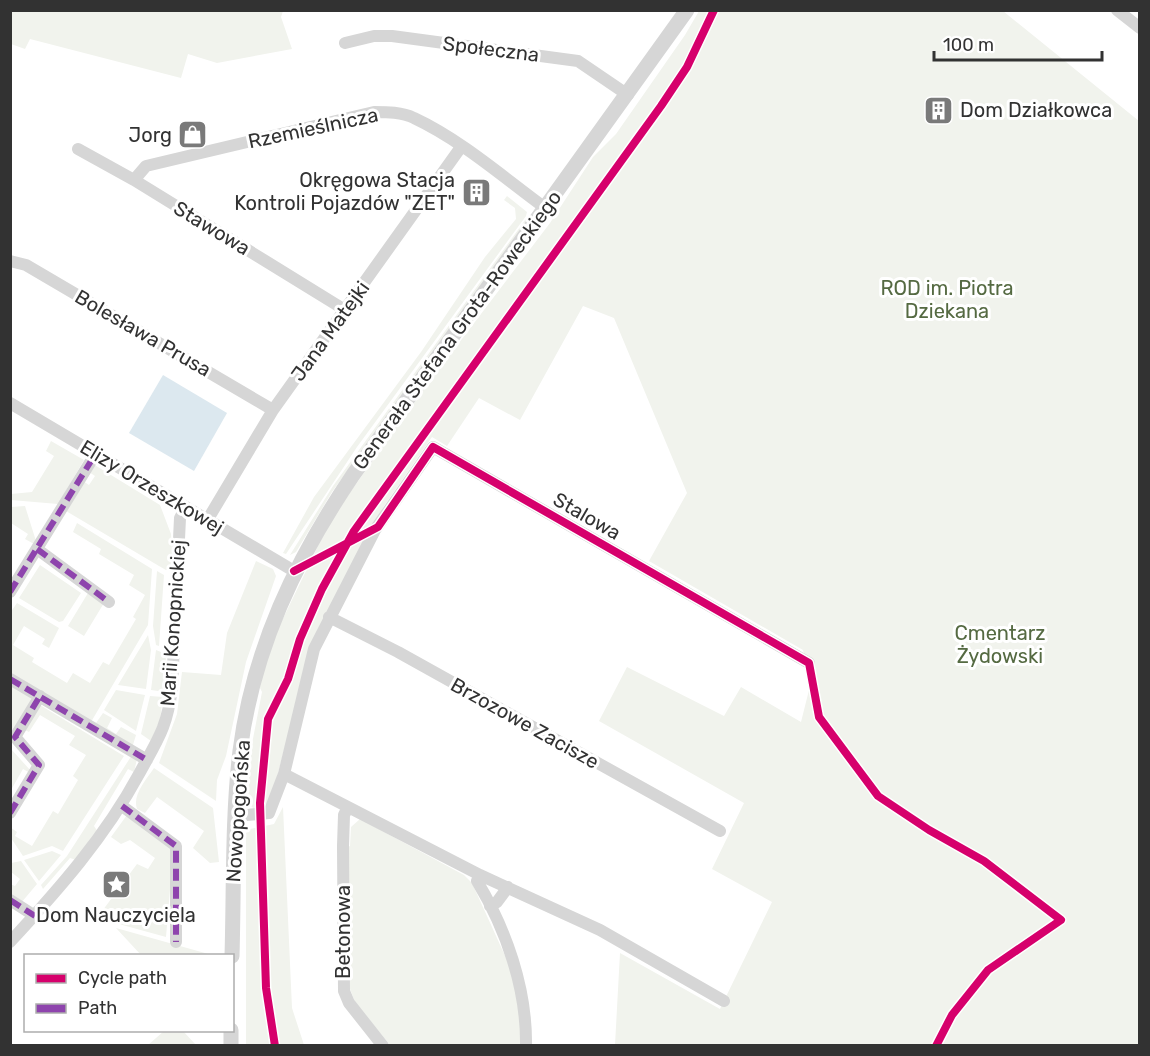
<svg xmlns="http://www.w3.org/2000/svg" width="1150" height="1056" viewBox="0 0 1150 1056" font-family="Rubik,sans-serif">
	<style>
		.green { fill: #f1f3ed }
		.water { fill: #dce8ef }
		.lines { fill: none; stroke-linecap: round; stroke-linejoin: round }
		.minor { stroke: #d6d6d6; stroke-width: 12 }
		.tertiary { stroke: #d6d6d6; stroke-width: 15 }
		.quiet { stroke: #8e44ad; stroke-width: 6; stroke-dasharray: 12 6; stroke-linecap: butt }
		.cycleway-casing { stroke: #fff; stroke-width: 11 }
		.cycleway { stroke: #d6006c; stroke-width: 8 }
		.labels { text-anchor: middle; stroke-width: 6; stroke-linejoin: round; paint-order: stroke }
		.street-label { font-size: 20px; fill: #323232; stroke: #fff }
		.poi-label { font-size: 20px; fill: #323232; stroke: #fff; text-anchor: end }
		.park-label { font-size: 20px; fill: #556a42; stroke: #fff }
	</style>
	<rect width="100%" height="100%" fill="#fff"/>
	<path class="green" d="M283,11L281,17L292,49L217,63L188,54L181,78L30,39L25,49L11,44V11Z
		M699,11H1003L1139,121V1045H615L620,953L720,1009L772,902L712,869L744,803L599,721L627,667L724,716L741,687L801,722L811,682L803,650L649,561L687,493L614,318L583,306L520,420L479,398L447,446L432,437L384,506L311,647L272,796L264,806L255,810L247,802L251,749L262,692L259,686L277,631L331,519L424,389L550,223L593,157L616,134L685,35Z
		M507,196L527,212L526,216L357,447L286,554L283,553L314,497L421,352L485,257L516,219L515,208L504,200Z
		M528,216H531L332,492L296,552L290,555L333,486Z
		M51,441L84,460L58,504L11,500V494L32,492L54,456L46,451Z
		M93,464L160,505L171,534L173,568L166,570L159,566L66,511L83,481L89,485L95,476L89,472Z
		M25,506L36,541L34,544L25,539L28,534L11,523V507Z
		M77,523L152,569L148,625L91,722L11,673L10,613L17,603L59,628L49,648L42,644L45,639L24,626L13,645L34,658L32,662L67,683L73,673L90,683L103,662L109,665L136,619L133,617L145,595L129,585L134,575L99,554L101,549L73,532Z
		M256,561L273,569L276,576L246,662L226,756L217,780L216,801L159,763L177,714L182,672L221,675L227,633Z
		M40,565L81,593L63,621L59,622L19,598Z
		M157,571L164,575L159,646L156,645L153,626Z
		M88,593L104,603L84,636L68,626Z
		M148,635L151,650L146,689L118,685Z
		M156,650L166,654L165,692L151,690Z
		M11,686L32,698V702L11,739Z
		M116,690L145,695L136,731L104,710Z
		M150,696L163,697L160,720L151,741L141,734Z
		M40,705L124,756L63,851L52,846L23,856L11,838L10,827L17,832L15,836L32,846L53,811L58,814L78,780L73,776L86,755L69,745L75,736L40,715L29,732L25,730Z
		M103,713L112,718L107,728L116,734L121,727L136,735L132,748L96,723Z
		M11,749L31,771L30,773L23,769L11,790Z
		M132,755L137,759L134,772L128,769L94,826L98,832L76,860L70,858L43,889L41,885L67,856Z
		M154,768L213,808L219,862L210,863L193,848L204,831L157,797L145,813L137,809C132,795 146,780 154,768Z
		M283,807L292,1008L304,1045H246V833L250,829L274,824Z
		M127,815L167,844L173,854L166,937L97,918L137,864L148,869L155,858L130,840L121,844L111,837Z
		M360,819L464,875L472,883L511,969L520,1008L521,1045H390L355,1002L350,989L346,908L348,847L350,846L351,827Z
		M52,851L61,855L39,881L24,860Z
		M21,861L37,884L21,903L11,896L10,884L15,886L20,879L11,872V863Z
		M116,928L212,955H141Z
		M164,1031H183L196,1045H148Z"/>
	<path class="water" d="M163,375L227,413L194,471L129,433Z"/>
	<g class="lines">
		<path class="minor" d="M1117,10L1140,28
			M345,43L374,36H392L578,61L628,95
			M78,149L134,180L345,310
			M134,180L146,166L374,112C387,112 402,112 414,118C461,140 503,177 544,207
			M10,261L26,265L273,410
			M10,403L294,571
			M208,519L273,410L461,147
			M37,549L109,602
			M10,592L96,453
			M329,617L398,652L720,831
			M10,679L147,760
			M284,774L314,649L375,530L433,447L809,663
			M122,806L176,846V942
			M348,807L344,815L343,846L344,991L349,1003L383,1046
			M10,813L39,765L15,737L40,696
			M235,816L269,813L284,774L480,875L600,930L724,1001
			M480,875L477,881C506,929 527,989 526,1046
			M10,900L35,916
			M490,906L497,902L508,887
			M10,942C59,889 105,837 139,774C158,739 167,728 172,688L180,518L186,507"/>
		<path class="tertiary" d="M232,956C234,887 232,818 240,751C253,649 296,559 353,475L687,10
			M231,1046V1030"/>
		<path class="quiet" d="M37,549L109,602
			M10,592L96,453
			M10,679L147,760
			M122,806L176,846V942
			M10,813L39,765L15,737L40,696
			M10,900L35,916"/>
		<defs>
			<path id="cycleway" d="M294,571L378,527L433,447L809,663L819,717L878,796L929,830L984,861L1061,920L988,970L952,1015L936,1046
				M275,1046L266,988L260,803L268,719L288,679L300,639L322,589L354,531L661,106L687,67L714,10"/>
		</defs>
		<use href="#cycleway" class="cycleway-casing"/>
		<use href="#cycleway" class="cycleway"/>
	</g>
	<defs>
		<symbol id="building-square" viewBox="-11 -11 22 22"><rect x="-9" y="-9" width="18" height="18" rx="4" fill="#7a7a7a" stroke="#fff"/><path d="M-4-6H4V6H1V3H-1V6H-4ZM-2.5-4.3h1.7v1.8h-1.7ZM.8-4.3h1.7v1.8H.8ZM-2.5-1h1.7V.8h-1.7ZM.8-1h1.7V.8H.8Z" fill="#fff"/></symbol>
		<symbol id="shop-square" viewBox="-11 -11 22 22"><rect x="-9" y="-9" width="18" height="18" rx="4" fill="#7a7a7a" stroke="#fff"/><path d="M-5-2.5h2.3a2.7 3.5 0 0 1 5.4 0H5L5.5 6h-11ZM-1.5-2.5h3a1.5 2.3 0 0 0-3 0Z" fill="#fff"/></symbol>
		<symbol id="sight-square" viewBox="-11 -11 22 22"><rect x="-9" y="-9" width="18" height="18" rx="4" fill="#7a7a7a" stroke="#fff"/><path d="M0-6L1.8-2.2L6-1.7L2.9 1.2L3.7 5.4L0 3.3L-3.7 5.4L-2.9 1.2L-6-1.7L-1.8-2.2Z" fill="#fff"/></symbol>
	</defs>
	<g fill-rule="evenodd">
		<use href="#building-square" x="922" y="94" width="33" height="33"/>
		<use href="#shop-square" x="176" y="118" width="33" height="33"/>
		<use href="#building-square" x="460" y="176" width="33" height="33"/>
		<use href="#sight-square" x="100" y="868" width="33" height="33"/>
	</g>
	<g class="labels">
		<g class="street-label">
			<text transform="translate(491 49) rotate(7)" y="7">Społeczna</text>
			<text transform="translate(313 128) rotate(-12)" y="7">Rzemieślnicza</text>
			<text transform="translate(212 228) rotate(31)" y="7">Stawowa</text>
			<text transform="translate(457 330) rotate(-54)" y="7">Generała Stefana Grota-Roweckiego</text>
			<text transform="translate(330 331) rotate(-54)" y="7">Jana Matejki</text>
			<text transform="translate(143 333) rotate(30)" y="7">Bolesława Prusa</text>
			<text transform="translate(152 487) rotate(31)" y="7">Elizy Orzeszkowej</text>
			<text transform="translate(587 516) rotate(30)" y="7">Stalowa</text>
			<text transform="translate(173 623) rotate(-86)" y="7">Marii Konopnickiej</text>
			<text transform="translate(525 723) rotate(29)" y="7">Brzozowe Zacisze</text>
			<text transform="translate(238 811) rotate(-86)" y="7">Nowopogońska</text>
			<text transform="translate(343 932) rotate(-90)" y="7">Betonowa</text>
		</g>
		<g class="poi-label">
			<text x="960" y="117" text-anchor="start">Dom Działkowca</text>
			<text x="172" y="142">Jorg</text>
			<text x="455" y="187">Okręgowa Stacja<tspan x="455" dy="23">Kontroli Pojazdów "ZET"</tspan></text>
			<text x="116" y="922" text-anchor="middle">Dom Nauczyciela</text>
		</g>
		<g class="park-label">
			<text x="947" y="295">ROD im. Piotra<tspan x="947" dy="23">Dziekana</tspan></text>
			<text x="1000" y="640">Cmentarz<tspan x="1000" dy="23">Żydowski</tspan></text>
		</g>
	</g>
	<rect width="1150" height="1056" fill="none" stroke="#323232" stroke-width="24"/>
	<rect x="24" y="954" width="210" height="78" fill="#ffffff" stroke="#adadad" stroke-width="1.5"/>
	<rect x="36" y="974" width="30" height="9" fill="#d6006c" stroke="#adadad" stroke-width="1.5"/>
	<text x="78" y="984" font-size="18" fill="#323232">Cycle path</text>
	<rect x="36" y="1004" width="30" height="9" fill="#8e44ad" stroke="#adadad" stroke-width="1.5"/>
	<text x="78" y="1014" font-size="18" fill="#323232">Path</text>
	<path d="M934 51v9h168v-9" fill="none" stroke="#323232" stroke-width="3"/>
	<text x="943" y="51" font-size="18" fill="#323232" stroke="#ffffff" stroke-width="4.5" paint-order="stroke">100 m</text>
</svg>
